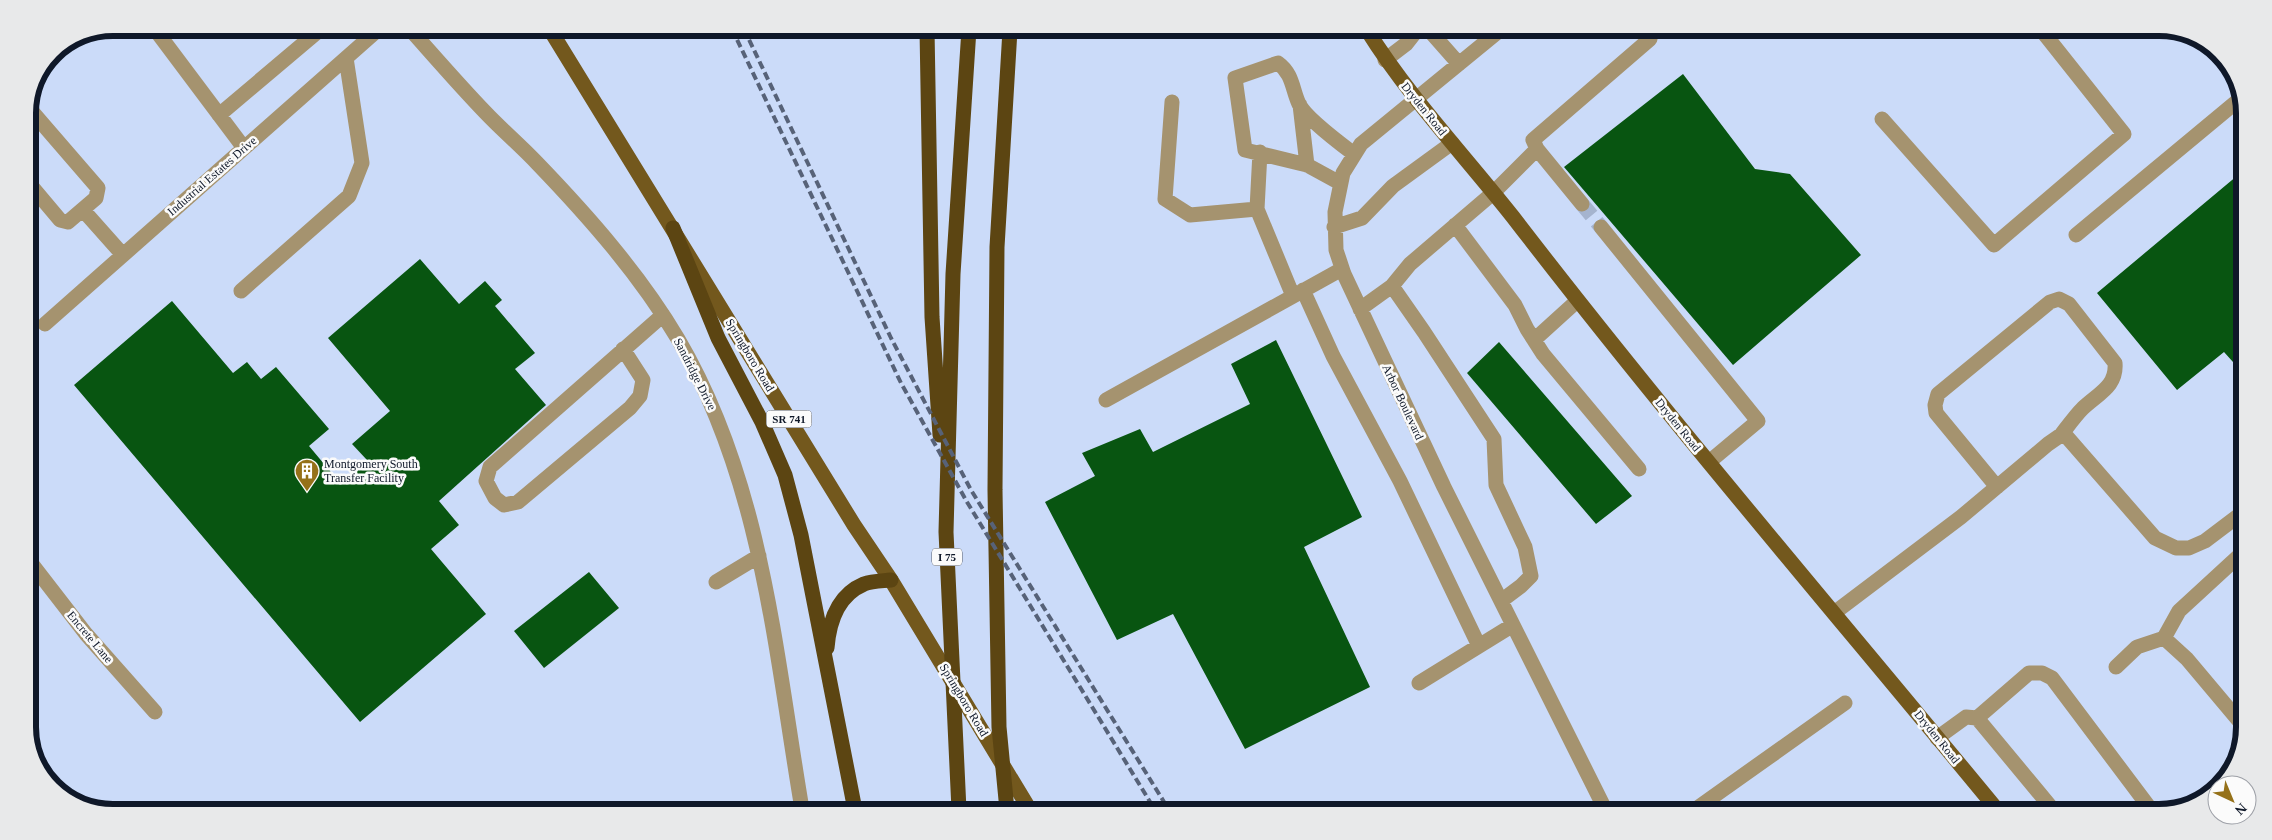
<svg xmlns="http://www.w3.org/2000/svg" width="2272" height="840" viewBox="0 0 2272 840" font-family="Georgia,serif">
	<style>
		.building { fill: #085511 }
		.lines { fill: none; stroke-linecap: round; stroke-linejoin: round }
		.minor-tunnel { stroke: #a5b4cf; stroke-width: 15; stroke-dasharray: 15 8; stroke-linecap: butt }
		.minor { stroke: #a5936f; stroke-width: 15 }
		.major { stroke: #73581d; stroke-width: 15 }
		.highway { stroke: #5c4512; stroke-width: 15 }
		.rail { stroke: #576278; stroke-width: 4; stroke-dasharray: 8 4; stroke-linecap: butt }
		.labels { text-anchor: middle; stroke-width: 5; stroke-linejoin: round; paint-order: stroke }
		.shield { fill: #fbfbfb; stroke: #565c68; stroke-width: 1 }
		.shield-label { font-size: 11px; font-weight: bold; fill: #0f1829 }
		.street-label { font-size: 12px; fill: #0f1829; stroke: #fbfbfb }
		.poi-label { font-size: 12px; fill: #0f1829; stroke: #fbfbfb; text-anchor: start }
		.rim { fill: none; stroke: #0f1829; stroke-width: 6 }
	</style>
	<rect width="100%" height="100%" fill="#cbdbf9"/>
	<path class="building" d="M1683,74L1755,169L1790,174L1861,255L1733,365L1564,167Z
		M2244,170L2242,372L2224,352L2177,390L2097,293Z
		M420,259L459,304L485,281L502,300L495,306L535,353L515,369L546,405L439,501L459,525L431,549L486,614L360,722L74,385L172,301L233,373L247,362L261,379L276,367L329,429L309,446L340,483L367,460L352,444L390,411L328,338Z
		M1276,340L1362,517L1304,547L1370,687L1245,749L1173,614L1117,640L1045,502L1095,476L1082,453L1140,429L1153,452L1250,404L1231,364Z
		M1499,342L1632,496L1596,524L1467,373Z
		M589,572L619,608L544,668L514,631Z"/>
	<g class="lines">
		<path class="minor-tunnel" d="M1582,204L1601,227"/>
		<path class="minor" d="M154,28L244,148
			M409,28C434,56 459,85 485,112C502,130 520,145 537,163C589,217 640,275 678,339C762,482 775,650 802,809
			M1429,30L1459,64
			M1499,31L1361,144L1343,173L1335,212L1336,250L1344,274L1444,487L1606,811
			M1385,60L1406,44L1417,30
			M1172,102L1165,199L1190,215L1257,209
			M1300,105L1307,165
			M219,115L322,28
			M1882,119L1994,245L2124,134L2043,32
			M1537,149L1582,204
			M1260,152L1257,209L1293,296
			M28,182L60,220L68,222L96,198L98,188L28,107
			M1340,183L1307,165L1245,150L1235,78L1278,63C1293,74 1292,89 1299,104C1305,117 1342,145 1354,154
			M83,210L123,255
			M1455,225L1515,305L1527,329L1543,354L1639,469
			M1334,227L1362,218L1393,186L1452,143
			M1601,227L1758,421L1709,462
			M2076,235L2241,98
			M1392,286L1424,332L1494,439L1496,485L1525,547L1531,576L1521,586L1501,601
			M1303,290L1333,356L1400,481L1479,646
			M241,291L349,196L362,163L346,58
			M1360,309L1392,286L1410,264L1493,193L1537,149L1533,140L1650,39L1644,31
			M45,324L380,28
			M1534,340L1577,301
			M623,349L643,380L640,396L630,408L518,502L504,505L495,498L486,481L490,467L663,315
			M1106,400L1342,269
			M1997,487L1936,413L1935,405L1938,394L2050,302L2059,299L2069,304L2115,363C2117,386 2099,393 2083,408C2075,416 2068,426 2061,435
			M28,559L86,634L155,712
			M716,582L759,556
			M1834,613L1961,517L2048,444L2061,435L2067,437L2155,538L2176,548H2189L2205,541L2242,513
			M2164,638L2179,611L2241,554
			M2116,667L2137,647L2164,638L2187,659L2240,722
			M1419,683L1513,625
			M1977,718L2029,673H2042L2052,678L2152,811
			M1937,738L1966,717L1977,718L2055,812
			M1693,811L1845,703"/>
		<path class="major" d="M549,28L854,525L891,580L1030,810
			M1367,30C1409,97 1464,155 1513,217C1669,420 1836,614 1999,812"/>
		<path class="highway" d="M927,29L932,317L940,435
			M673,228L718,338L762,422L785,475L801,535L855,810
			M827,648C829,622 838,595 864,584C872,581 882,581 891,580
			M959,810L946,532L953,274L969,29
			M1007,810L999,727L995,490L997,247L1010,30"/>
		<path class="rail" d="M732,29L901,383L967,502L1155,810
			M744,29L891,338L971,490L1169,810"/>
	</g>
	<defs>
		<symbol id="building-pin" viewBox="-11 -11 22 30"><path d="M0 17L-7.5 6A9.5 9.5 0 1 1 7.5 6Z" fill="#957119" stroke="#fbfbfb"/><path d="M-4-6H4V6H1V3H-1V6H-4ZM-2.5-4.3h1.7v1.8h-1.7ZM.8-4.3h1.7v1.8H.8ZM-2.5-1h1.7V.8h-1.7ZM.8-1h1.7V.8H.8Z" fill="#fff"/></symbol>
	</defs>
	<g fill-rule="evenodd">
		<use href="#building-pin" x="293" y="457" width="28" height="38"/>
	</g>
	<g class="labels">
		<g class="shield">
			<rect x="766.5" y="410.5" width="45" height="17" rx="4"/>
			<rect x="932" y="548.5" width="30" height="17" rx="4"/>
		</g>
		<g class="shield-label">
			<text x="789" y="423">SR 741</text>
			<text x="947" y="561">I 75</text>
		</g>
		<g class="street-label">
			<text transform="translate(1424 109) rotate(51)" y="4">Dryden Road</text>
			<text transform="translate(212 176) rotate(-41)" y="4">Industrial Estates Drive</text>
			<text transform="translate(750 355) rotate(59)" y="4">Springboro Road</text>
			<text transform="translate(695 374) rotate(63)" y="4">Sandridge Drive</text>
			<text transform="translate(1403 402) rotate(65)" y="4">Arbor Boulevard</text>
			<text transform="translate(1678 425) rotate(51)" y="4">Dryden Road</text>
			<text transform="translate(90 637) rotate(50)" y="4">Encrete Lane</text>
			<text transform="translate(964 700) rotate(59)" y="4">Springboro Road</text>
			<text transform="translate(1937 737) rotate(51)" y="4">Dryden Road</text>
		</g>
		<g class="poi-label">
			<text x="324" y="468">Montgomery South<tspan x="324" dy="14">Transfer Facility</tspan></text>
		</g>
	</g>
	<path d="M0 0H2272V840H0ZM113 36H2159A77 77 0 0 1 2236 113V727A77 77 0 0 1 2159 804H113A77 77 0 0 1 36 727V113A77 77 0 0 1 113 36Z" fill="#e8e9ea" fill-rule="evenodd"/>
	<path class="rim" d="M113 36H2159A77 77 0 0 1 2236 113V727A77 77 0 0 1 2159 804H113A77 77 0 0 1 36 727V113A77 77 0 0 1 113 36Z"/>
	<g transform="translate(2232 800) rotate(136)"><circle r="24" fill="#fbfbfb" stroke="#9da0a7"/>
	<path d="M0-4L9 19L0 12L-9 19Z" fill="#957119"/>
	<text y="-8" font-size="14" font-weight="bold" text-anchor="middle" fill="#0f1829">N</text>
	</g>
</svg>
